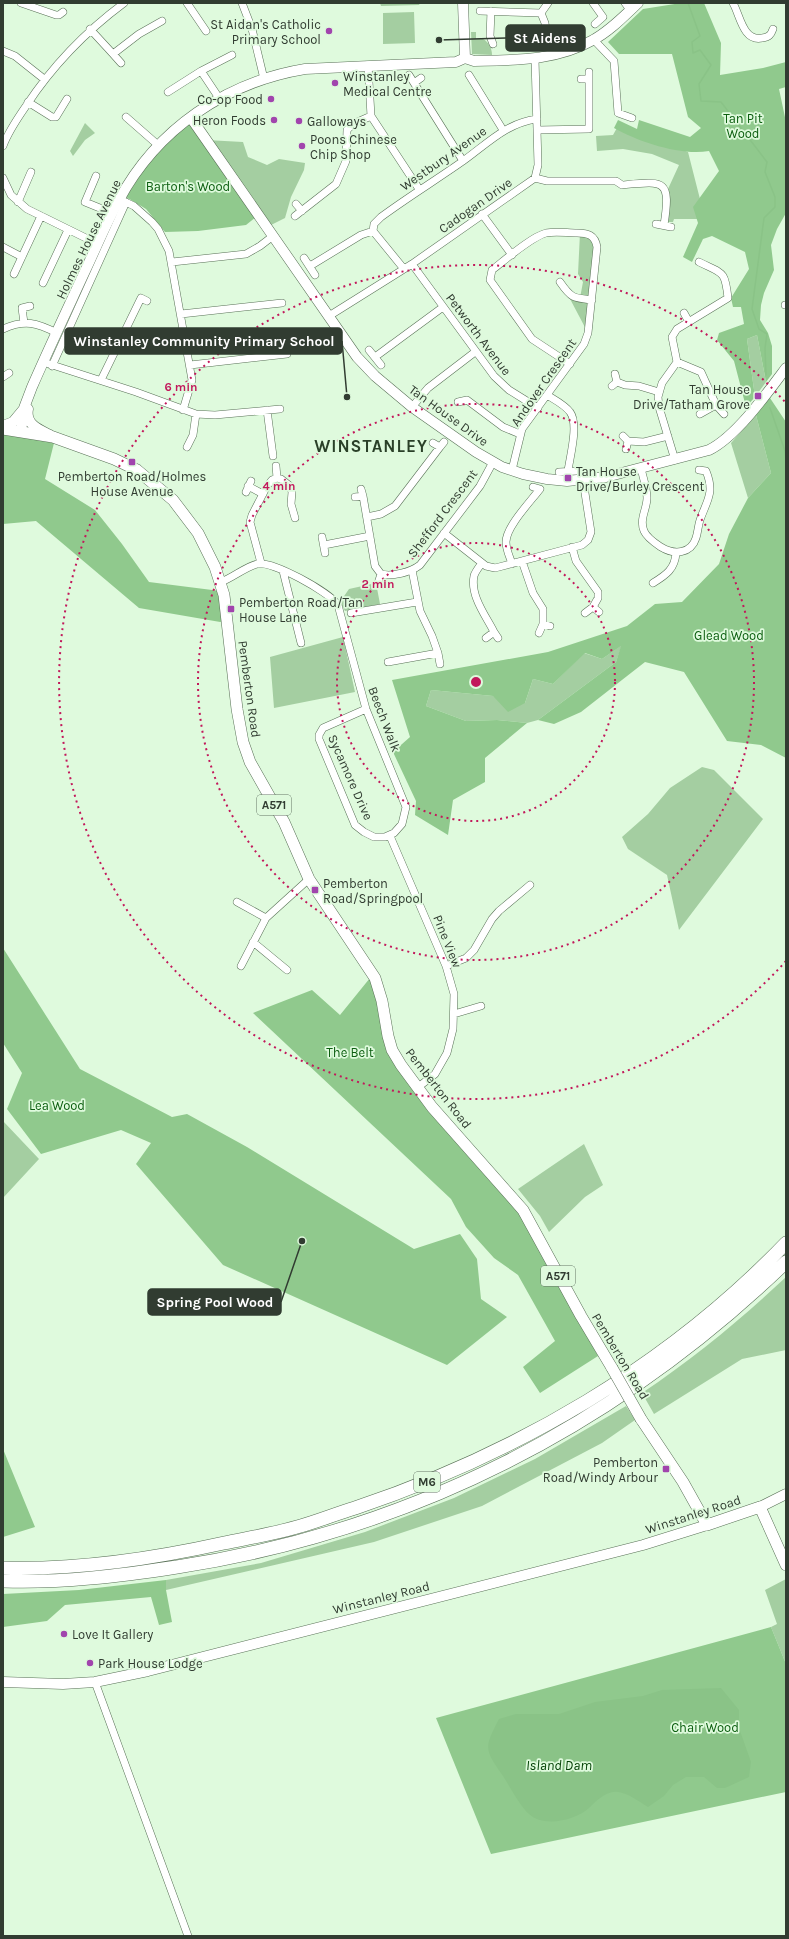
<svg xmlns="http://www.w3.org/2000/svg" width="789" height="1939" viewBox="0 0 789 1939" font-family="Karla,sans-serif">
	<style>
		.green { fill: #a4cea1 }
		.forest { fill: #90c98d }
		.water { fill: #8ac387 }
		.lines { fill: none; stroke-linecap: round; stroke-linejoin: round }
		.stream { stroke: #8ac387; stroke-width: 1.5 }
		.street-casing { stroke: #597157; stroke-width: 8 }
		.secondary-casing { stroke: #597157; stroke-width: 11 }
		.primary-casing { stroke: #597157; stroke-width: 12 }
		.highway-casing { stroke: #597157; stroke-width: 14 }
		.street { stroke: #fff; stroke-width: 7 }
		.secondary { stroke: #fff; stroke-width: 10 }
		.primary { stroke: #fff; stroke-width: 11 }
		.highway { stroke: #fff; stroke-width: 13 }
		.primary-bridge-casing { stroke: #597157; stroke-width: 12; stroke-linecap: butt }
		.primary-bridge { stroke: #fff; stroke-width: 11 }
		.ring { fill: none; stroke: #c2185b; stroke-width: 2; stroke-dasharray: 2 4 }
		.poi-dot { fill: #a144ad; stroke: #dffadd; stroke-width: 1.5 }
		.labels { text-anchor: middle; stroke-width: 3.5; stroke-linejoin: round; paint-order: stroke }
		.shield { fill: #dffadd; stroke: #657565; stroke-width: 1 }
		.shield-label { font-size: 12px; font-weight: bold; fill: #313c31 }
		.poi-label { font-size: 13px; fill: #313c31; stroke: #dffadd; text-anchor: start }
		.park-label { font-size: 13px; fill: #0c5e10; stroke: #dffadd }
		.street-label { font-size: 13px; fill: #313c31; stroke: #dffadd }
		.water-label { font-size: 14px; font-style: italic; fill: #034105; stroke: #dffadd }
		.district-label { font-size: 17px; font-weight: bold; letter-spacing: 1px; fill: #2a4028; stroke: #dffadd }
		.centre { fill: #c2185b; stroke: #dffadd; stroke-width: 2 }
		.ring-label { font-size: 12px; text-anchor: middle; font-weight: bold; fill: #c2185b; stroke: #dffadd; stroke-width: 3.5; stroke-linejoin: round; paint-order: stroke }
		.leader { fill: none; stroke: #313c31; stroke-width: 1.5 }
		.callout-dot { fill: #313c31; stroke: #dffadd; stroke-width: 1.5 }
		.callout { fill: #313c31; stroke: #313c31; stroke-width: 1.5 }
		.callout-label { font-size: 14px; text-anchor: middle; font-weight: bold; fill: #fff }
	</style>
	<rect width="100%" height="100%" fill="#dffadd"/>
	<path class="green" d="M380,3H420L419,5L381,6Z
		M414,12L415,43L383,44V13Z
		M471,32H476V39H483C489,42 492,49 492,55L472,54Z
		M85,123L95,133L85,140L73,156L70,151Z
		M618,126L688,152L702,207L701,219H674L673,222H666L670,198L668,189L679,165L652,154L623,149L597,151L596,136L613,135Z
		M206,140L243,142L248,157L267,165L279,159L305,163L304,170L291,197L285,218L267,227Z
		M580,233L595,238L588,333L569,297L580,298L583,282L578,274Z
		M757,335L766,382L755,397L747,339Z
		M756,415L771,473L748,498L731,443Z
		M376,583L380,604L345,611L340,602L349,589Z
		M343,637L355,692L274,708L270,657Z
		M622,645L616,662L538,720L527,723L497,720L466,721L426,706L431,690L493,696L525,703L533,679L553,684L584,653L602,659Z
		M702,767L714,770L763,819L679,930L667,875L628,849L622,837L648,814L670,788Z
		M3,1121L39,1159L3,1198Z
		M584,1144L603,1185L585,1197L549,1232L540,1216L518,1189Z
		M786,1277V1350L742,1359L654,1414L642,1393C694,1358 740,1320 786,1277Z
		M626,1406L635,1420L602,1443L482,1506L374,1542L166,1590V1580L261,1563L365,1532L454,1498L535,1459Z
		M786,1579V1664L771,1627L777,1624L765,1590Z"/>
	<path class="forest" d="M681,3H704L721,43L720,75L763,68L786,62V87L779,89L786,122V213L777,229L771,245L774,270L764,293L761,305L760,320L768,333L772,346V374L766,382L757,335L747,339L755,397L746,407L734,361L717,340L719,333L744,324L741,307H733L731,298L749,269L745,252L712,236L703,239L692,262L683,257L698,223L693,207L719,171L709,151C681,156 639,142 614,128L618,120L637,129L639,120L690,137L701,128L688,117L672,54H619L608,42L643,9Z
		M195,118L261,213L246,225L198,231L165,232L146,209L126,197L157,150Z
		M770,398L786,422V758L761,745L727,741L684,672L645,662L581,712L554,724L538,720L616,662L621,646L602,659L585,653L553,684L533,679L525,703L508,712L493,696L431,690L426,706L466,721L497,720L527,723L485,758V782L453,800L448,835L415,815L416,801L393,752L410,737L392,680L548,652L627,626L655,604L682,602L719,564L729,534L748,498L771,473L756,415Z
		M3,434L54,443L45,479L95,510L122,544L149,582L220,591L226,623L139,608L36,521L3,524Z
		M3,948L80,1069L172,1117L187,1114L247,1147L414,1249L460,1234L477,1259L481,1299L507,1317L447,1365L223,1265L136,1164L151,1143L121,1130L41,1154L7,1109L22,1073L3,1043Z
		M370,978L375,988L393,1059L520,1210L598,1356L540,1393L523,1367L555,1341L518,1275L494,1258L466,1227L451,1199L253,1013L312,990L340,1015Z
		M3,1449L35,1527L3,1537Z
		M166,1580V1590L172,1622L159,1625L151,1597L65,1605L47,1621L3,1627V1594L79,1590Z
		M771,1627L786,1664V1792L491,1854L436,1718Z"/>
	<path class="water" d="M721,1688L739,1710V1728L751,1762L749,1777L725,1788H717L704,1777H686L673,1785L664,1796L648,1807C638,1801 628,1793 618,1792C607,1790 596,1801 589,1808C576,1820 544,1828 529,1814C520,1806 510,1787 503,1776C484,1749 484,1748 499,1719L516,1714H559L595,1702L643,1696L662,1690Z"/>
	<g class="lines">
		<path class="stream" d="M688,3L700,36L692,42L693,53L700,50L711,65L699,84L701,101L721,102L767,162L765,172L775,197V207L764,218L752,309L759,329L767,334L765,348L766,375
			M770,408L785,451L786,460"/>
		<defs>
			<path id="street" d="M21,3L56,15H59L63,12
				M187,3L206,31
				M242,3L252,29L264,79
				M593,3L603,17L595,24
				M625,3L630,10
				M733,3C740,15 743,42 762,38C769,37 771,35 773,29
				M480,11L541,13L548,3
				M491,11L490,36L493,44
				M541,13L545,23L548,45
				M90,29L113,54L139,34L162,21
				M594,40L614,61L618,113L632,118
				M3,51L15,56L44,79
				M113,54L121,63
				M368,65L371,116L419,189
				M201,71L232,55
				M409,75L463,161
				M469,75L503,130
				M581,79H589V72
				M414,83L421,78
				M168,92L201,71L219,98
				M28,102L52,117H56L67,99
				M126,117L158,145
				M538,130L589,129V79
				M3,146C8,132 17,119 26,106C53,65 85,32 124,3
				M96,176L85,202L112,213
				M3,178L11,195L27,209L98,244
				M535,178L547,181H616L622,185C665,181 671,179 664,225
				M119,199L134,206L152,222L158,229L169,251L192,380L183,410
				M18,202L31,172
				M296,204L302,211
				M482,214L512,255
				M295,216L336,184L346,161L347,130L353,124L371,116
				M656,224L671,227
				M373,231L374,224L381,217C408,197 436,180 463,161C487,144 506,123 537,119
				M373,231L404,269
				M3,247L22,257
				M304,258L315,275
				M172,262L246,254L260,246L273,236
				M412,264L494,376L509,390L538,408
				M310,266L361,235L373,231
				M14,274L41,216
				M560,282C571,298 573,298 592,300
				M43,283L68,230
				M785,305H786
				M684,313L689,322
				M181,314L282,303
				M329,316L412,264L535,178L538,165L535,59
				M24,323L22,308L30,306
				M3,329C25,319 37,323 57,333
				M369,350L381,365
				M375,357L443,307
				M43,362L136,392L196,414L215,415L280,409
				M677,362L701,372L716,405L724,414
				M190,365L287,354
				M52,366L126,202
				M3,377L9,373
				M101,380L141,298L147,301
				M617,382L625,385L639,386L659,392
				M612,386L617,382L615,374
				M547,395C555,400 565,405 570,412C579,424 570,456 568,471
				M458,402L467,400L503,427L520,434
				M412,407L428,388L475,352
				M267,410L273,456
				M700,414L716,405
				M623,436L628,441L626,449
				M628,441L644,442L668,436
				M433,443L440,447L444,442
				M187,447L193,435L196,414
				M675,460L659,407L658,397L662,383L677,362L672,337L677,329L728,298C725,270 723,274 699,262
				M276,466L277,478
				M641,468C643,478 647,488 647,498C647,509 639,519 644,531C647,538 655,543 661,547C674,555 691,554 696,538C698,532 698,526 700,520C707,500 715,493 706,471L699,470
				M512,470L522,429L584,344L588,333L597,247C595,235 588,233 577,233C567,233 556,231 546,233C531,237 505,260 492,270L490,280L532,339L570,364
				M559,472L577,471
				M248,486L263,494
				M246,492L251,481
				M363,496L375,566L381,574
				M355,497L363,496L361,489
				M367,517L381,514L395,506L440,447
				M444,533L486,566L495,568L582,545L588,540L591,532L583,480
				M322,537L325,553
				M324,545L370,536
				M572,547L576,561L598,592V598L593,607
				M522,561L533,593L543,609V624
				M261,563L250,522L252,515L267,486L272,480L277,478L281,479L290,486L292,492L291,504L295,518
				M482,563C479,567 475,572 474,576C470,596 486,616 494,632
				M512,564C510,557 506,550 506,542C506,527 530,502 540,489L533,487
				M283,571L301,643
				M381,574C392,577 411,572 420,565L480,486L493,462
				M221,582C232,578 247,566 257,564C272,560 329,592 338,605L366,709L406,807L402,824L394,833L385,837H374L364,832L355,825L319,739V735L323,728L366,709
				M378,583L381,574
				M653,583C666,575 675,569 676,553
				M351,613L417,602
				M585,613L593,607L599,612
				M539,633L543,624L550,626
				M486,638L494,632L498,638
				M438,653L440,664
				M388,662L438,653L432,636L420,611L412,570
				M390,836L446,966L454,994L453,1029L447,1053L435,1074L417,1088
				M237,902L266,918
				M253,942L287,970
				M241,966L266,918L309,879
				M446,966L466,958L474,950L492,919L499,911L530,885
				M454,1014L481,1006
				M95,1682L188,1936"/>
			<path id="secondary" d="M463,3L465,58
				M191,118L357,357L375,376L412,407L476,452L502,467L523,474L547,479L567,481L606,477L709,450C736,437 768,392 786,368
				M28,409C25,424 38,429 50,435
				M3,426L13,422L23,410
				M21,432L24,408L32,387C49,348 67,310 85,271C96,248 106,223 119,200C157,129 226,82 305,69L456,62L465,58L474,61C515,60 556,61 593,40C610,31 624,16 638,3
				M760,1507L786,1494
				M3,1682L63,1684L95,1682L148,1671L643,1545L707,1525"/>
			<path id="primary" d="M3,429L53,437L114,459L137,470L173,500L198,533L215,567L224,595L237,709L243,742L250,762L284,822L309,879L375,978L382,1001L388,1036L392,1050L401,1065L432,1107L523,1210L581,1316L612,1368
				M641,1419L683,1482L707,1525L760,1507L786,1565"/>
			<path id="highway" d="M3,1568C77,1570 152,1559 224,1543C248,1538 273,1534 297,1527C316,1522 335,1514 355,1508C516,1454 668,1366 786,1243
				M3,1581C61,1583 119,1576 177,1567C411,1531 616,1426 786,1262"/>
		</defs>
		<use href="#street" class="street-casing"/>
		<use href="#secondary" class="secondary-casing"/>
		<use href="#primary" class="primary-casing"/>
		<use href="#highway" class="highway-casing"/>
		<use href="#street" class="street"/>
		<use href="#secondary" class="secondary"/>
		<use href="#primary" class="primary"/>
		<use href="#highway" class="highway"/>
		<defs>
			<path id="primary-bridge" d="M612,1368L641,1419"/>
		</defs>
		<use href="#primary-bridge" class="primary-bridge-casing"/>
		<use href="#primary-bridge" class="primary-bridge"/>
	</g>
	<g class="ring">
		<circle cx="476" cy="682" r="139"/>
		<circle cx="476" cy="682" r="278"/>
		<path d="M786 961A417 417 0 1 1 786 403"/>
	</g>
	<g class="poi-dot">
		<circle cx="329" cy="31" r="4"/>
		<circle cx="335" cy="83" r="4"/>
		<circle cx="271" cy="99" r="4"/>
		<circle cx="274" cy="120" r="4"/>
		<circle cx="299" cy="121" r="4"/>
		<circle cx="302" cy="146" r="4"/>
		<rect x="754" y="392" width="8" height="8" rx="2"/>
		<rect x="128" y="458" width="8" height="8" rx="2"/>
		<rect x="564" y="474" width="8" height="8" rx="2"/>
		<rect x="227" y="605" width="8" height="8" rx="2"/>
		<rect x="311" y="886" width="8" height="8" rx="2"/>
		<rect x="662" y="1465" width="8" height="8" rx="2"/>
		<circle cx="64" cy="1634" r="4"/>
		<circle cx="90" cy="1663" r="4"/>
	</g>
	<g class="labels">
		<g class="shield">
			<rect x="257" y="795" width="34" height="20" rx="3"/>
			<rect x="541" y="1266" width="34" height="20" rx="3"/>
			<rect x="414" y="1472" width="26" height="20" rx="3"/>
		</g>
		<g class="shield-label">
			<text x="274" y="809">A571</text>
			<text x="558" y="1280">A571</text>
			<text x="427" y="1486">M6</text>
		</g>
		<g class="poi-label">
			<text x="321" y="29" text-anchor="end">St Aidan's Catholic<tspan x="321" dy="15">Primary School</tspan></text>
			<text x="343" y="81">Winstanley<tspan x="343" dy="15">Medical Centre</tspan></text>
			<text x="263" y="104" text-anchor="end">Co-op Food</text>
			<text x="266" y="125" text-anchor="end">Heron Foods</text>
			<text x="307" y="126">Galloways</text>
			<text x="310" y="144">Poons Chinese<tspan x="310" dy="15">Chip Shop</tspan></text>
			<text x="750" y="394" text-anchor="end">Tan House<tspan x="750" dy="15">Drive/Tatham Grove</tspan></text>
			<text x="576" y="476">Tan House<tspan x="576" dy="15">Drive/Burley Crescent</tspan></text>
			<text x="132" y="481" text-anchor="middle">Pemberton Road/Holmes<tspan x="132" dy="15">House Avenue</tspan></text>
			<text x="239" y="607">Pemberton Road/Tan<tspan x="239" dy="15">House Lane</tspan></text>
			<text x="323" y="888">Pemberton<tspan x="323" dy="15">Road/Springpool</tspan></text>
			<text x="658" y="1467" text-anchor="end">Pemberton<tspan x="658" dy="15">Road/Windy Arbour</tspan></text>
			<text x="72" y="1639">Love It Gallery</text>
			<text x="98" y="1668">Park House Lodge</text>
		</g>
		<g class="park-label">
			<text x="743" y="123">Tan Pit<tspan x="743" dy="15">Wood</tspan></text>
			<text x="188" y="191">Barton's Wood</text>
			<text x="729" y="640">Glead Wood</text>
			<text x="350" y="1057">The Belt</text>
			<text x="57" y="1110">Lea Wood</text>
			<text x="705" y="1732">Chair Wood</text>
		</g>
		<g class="street-label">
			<text transform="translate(443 158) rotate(-35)" y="5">Westbury Avenue</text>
			<text transform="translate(475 205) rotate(-35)" y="5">Cadogan Drive</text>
			<text transform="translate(88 239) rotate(-64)" y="5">Holmes House Avenue</text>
			<text transform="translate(479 334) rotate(53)" y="5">Petworth Avenue</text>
			<text transform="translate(543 382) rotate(-55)" y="5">Andover Crescent</text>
			<text transform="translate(449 415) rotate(36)" y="5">Tan House Drive</text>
			<text transform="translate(442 513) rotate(-53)" y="5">Shefford Crescent</text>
			<text transform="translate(250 689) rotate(82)" y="5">Pemberton Road</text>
			<text transform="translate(385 719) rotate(69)" y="5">Beech Walk</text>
			<text transform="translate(351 777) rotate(66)" y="5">Sycamore Drive</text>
			<text transform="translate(448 941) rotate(68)" y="5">Pine View</text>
			<text transform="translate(439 1088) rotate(52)" y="5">Pemberton Road</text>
			<text transform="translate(621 1356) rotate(59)" y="5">Pemberton Road</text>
			<text transform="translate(693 1514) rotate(-18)" y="5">Winstanley Road</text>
			<text transform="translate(381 1597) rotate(-14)" y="5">Winstanley Road</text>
		</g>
		<g class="water-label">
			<text x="559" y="1770">Island Dam</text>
		</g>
		<g class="district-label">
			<text x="371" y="452">WINSTANLEY</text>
		</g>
	</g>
	<circle cx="476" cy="682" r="6" class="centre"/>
	<g class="ring-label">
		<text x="181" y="391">6 min</text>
		<text x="279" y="490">4 min</text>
		<text x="378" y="588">2 min</text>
	</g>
	<path class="leader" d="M439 40L506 38M347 397L342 341M302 1241L281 1302"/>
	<g class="callout-dot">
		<circle cx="439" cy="40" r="4"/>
		<circle cx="347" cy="397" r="4"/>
		<circle cx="302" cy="1241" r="4"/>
	</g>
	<g class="callout">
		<rect x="506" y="25" width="79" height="26" rx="4"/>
		<rect x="65" y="328" width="277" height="26" rx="4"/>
		<rect x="148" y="1289" width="133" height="26" rx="4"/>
	</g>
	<g class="callout-label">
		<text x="545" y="43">St Aidens</text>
		<text x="204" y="346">Winstanley Community Primary School</text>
		<text x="215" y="1307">Spring Pool Wood</text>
	</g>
	<rect width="789" height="1939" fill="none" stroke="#313c31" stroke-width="8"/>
</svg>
